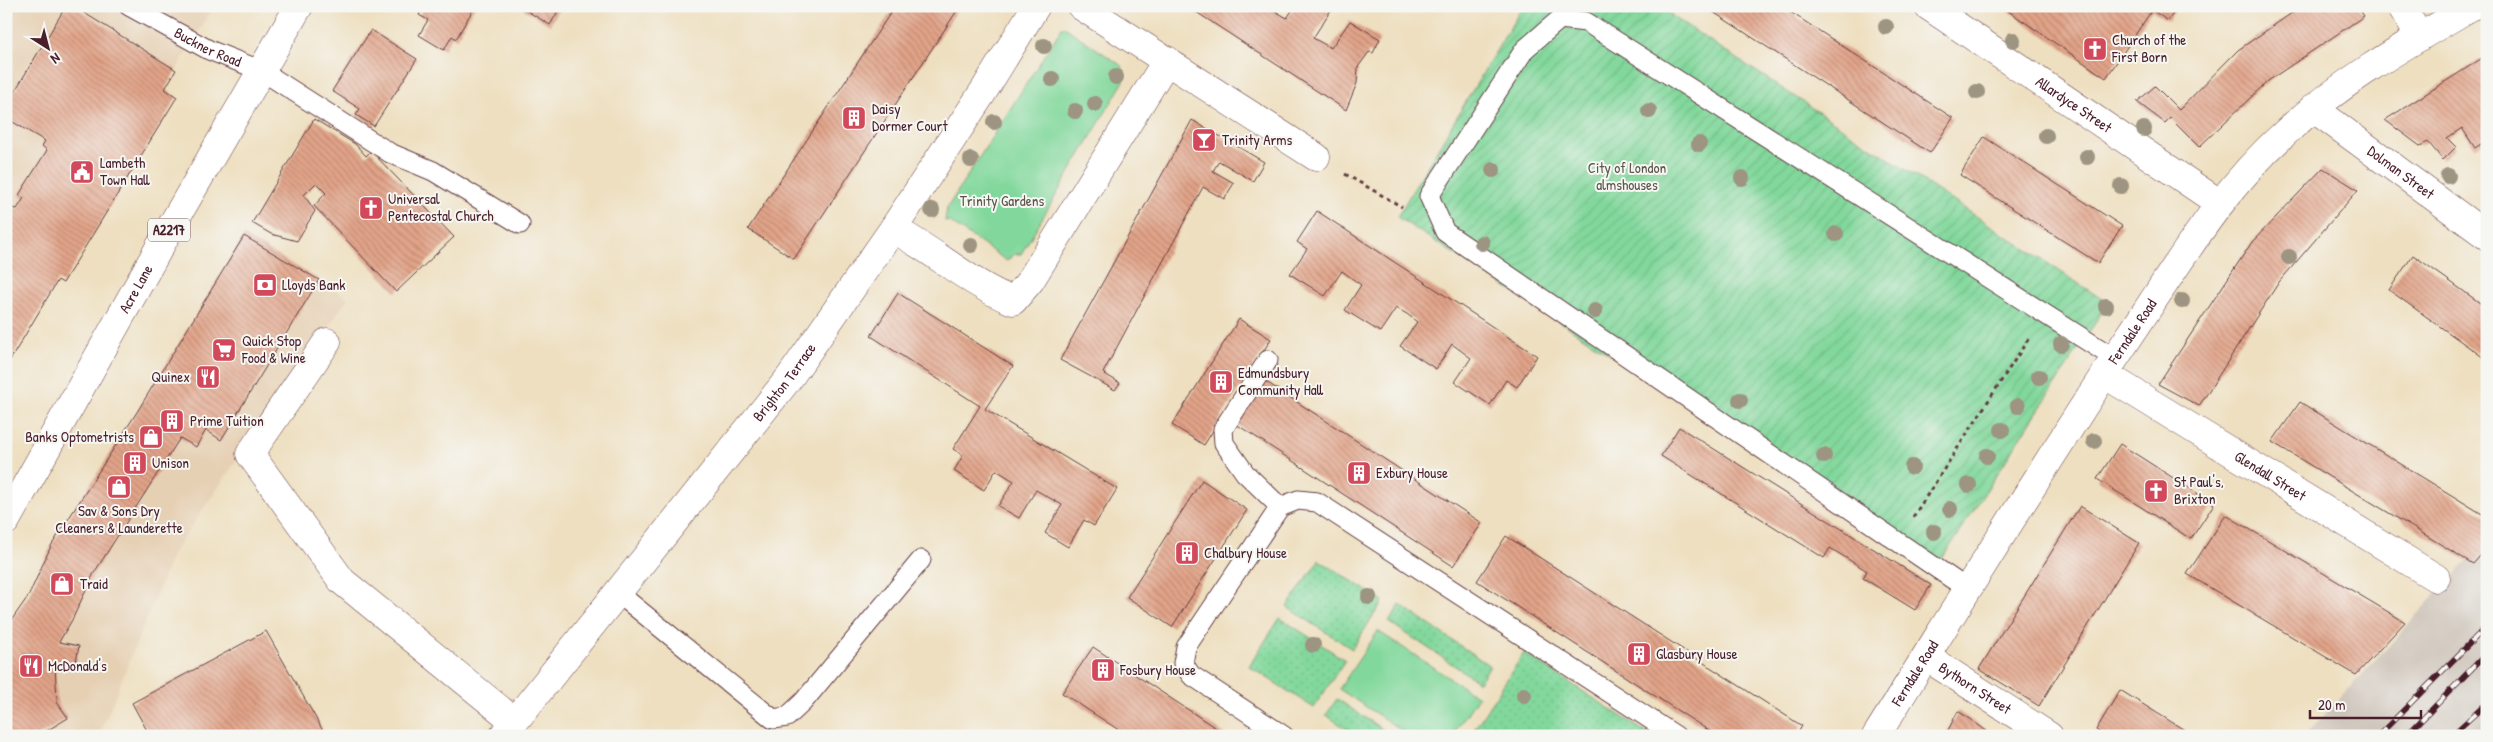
<svg xmlns="http://www.w3.org/2000/svg" width="2493" height="742" viewBox="0 0 2493 742" font-family="'Patrick Hand',sans-serif">
	<style>
		.built { fill: #e6d0b4 }
		.railway { fill: #ccc2b8 }
		.grass { fill: url(#grass-dots); stroke: #667c64 }
		.park { fill: #82d89c; stroke: #667c64 }
		.garden { fill: url(#garden-furrows); stroke: #667c64 }
		.building { fill: url(#building-back-hatch) }
		.lines { fill: none; stroke-linecap: round; stroke-linejoin: round }
		.service-casing { stroke: #633c41; stroke-width: 21 }
		.minor-casing { stroke: #633c41; stroke-width: 29 }
		.primary-casing { stroke: #633c41; stroke-width: 29 }
		.path { stroke: #633c41; stroke-width: 3; stroke-dasharray: 4 4; stroke-linecap: butt }
		.service { stroke: #fff; stroke-width: 19 }
		.minor { stroke: #fff; stroke-width: 28 }
		.primary { stroke: #fff; stroke-width: 28 }
		.rail-casing { stroke: #4a1f2b; stroke-width: 5.5 }
		.rail { stroke: #f6f6f2; stroke-width: 4; stroke-dasharray: 11; stroke-linecap: butt }
		.tree { fill: #9d9481 }
		.labels { text-anchor: middle; stroke-width: 4; stroke-linejoin: round; paint-order: stroke }
		.shield { fill: #f6f6f2; stroke: #7e6067; stroke-width: 1 }
		.shield-label { font-size: 14px; font-weight: bold; fill: #4a1f2b }
		.poi-label { font-size: 15px; fill: #4a1f2b; stroke: #f6f6f2; text-anchor: start }
		.street-label { font-size: 15px; fill: #4a1f2b; stroke: #f6f6f2 }
		.park-label { font-size: 15px; fill: #5b564d; stroke: #f6f6f2 }
	</style>
	<defs>
		<pattern id="grass-dots" width="8" height="8" patternUnits="userSpaceOnUse" patternTransform="scale(1.25)"><rect width="8" height="8" fill="#82d89c"/><path d="M2 2h.1M6 6h.1" fill="none" stroke="#72b987" stroke-width="1.8" stroke-linecap="round"/></pattern>
		<pattern id="garden-furrows" width="10" height="10" patternUnits="userSpaceOnUse" patternTransform="scale(1.25)"><rect width="10" height="10" fill="#82d89c"/><path d="M-1 1l2-2M0 10L10 0M9 11l2-2" fill="none" stroke="#72b987"/></pattern>
		<pattern id="building-back-hatch" width="6" height="6" patternUnits="userSpaceOnUse" patternTransform="scale(1.25)"><rect width="6" height="6" fill="#e2a489"/><path d="M-1 5l2 2M0 0l6 6M5-1l2 2" fill="none" stroke="#b98570"/></pattern>
	</defs>
	<rect width="100%" height="100%" fill="#f6f6f2"/>
	<filter id="ink" filterUnits="userSpaceOnUse"><feTurbulence type="fractalNoise" baseFrequency=".02" numOctaves="2"/><feDisplacementMap in="SourceGraphic" scale="10" xChannelSelector="R" yChannelSelector="G"/><feConvolveMatrix kernelMatrix="1 2 1 2 8 2 1 2 1" color-interpolation-filters="sRGB"/></filter>
	<filter id="wash" filterUnits="userSpaceOnUse"><feTurbulence type="fractalNoise" baseFrequency=".0096" numOctaves="4" result="noise"/><feDisplacementMap in="SourceGraphic" scale="20" xChannelSelector="R" yChannelSelector="G"/><feGaussianBlur stdDeviation="1.12" result="paint"/><feColorMatrix in="noise" values="0 0 0 0 0 0 0 0 0 0 0 0 0 0 0 0 0 1.4 0 .05"/><feComposite in="paint" operator="in"/></filter>
	<g filter="url(#wash)">
		<rect width="100%" height="100%" fill="#eedfc0"/>
		<path class="built" d="M6,6H214L165,89L177,97L63,283L58,280L6,367Z
			M244,236L348,298L173,553L99,736H6V628L29,595L51,546L137,412Z"/>
		<path class="railway" d="M2487,540V736H2305Z"/>
		<path class="grass" d="M1319,560L1383,601L1352,649L1287,607Z
			M1400,605L1490,666L1479,682L1389,622Z
			M1280,618L1345,660L1314,708L1249,666Z
			M1524,653L1650,735L1649,736H1470Z
			M1337,699L1392,736H1357L1326,715Z"/>
		<path class="park" d="M1063,26L1122,66L1124,81L1021,254H1014L1007,261L950,222L945,221L947,208Z
			M1378,631L1478,697L1452,736H1410L1339,689Z"/>
		<path class="garden" d="M1523,6H1657L2108,303L1938,565L1397,217Z"/>
		<g id="blocks">
			<path class="building" d="M66,6H73L176,70L165,89L177,97L63,283L58,280L6,367V207L17,209L24,198L19,195L47,150L42,146L45,141L6,118V106Z
				M424,6H475L456,39L452,36L444,50L419,35L428,20L419,15Z
				M519,6H561L550,25Z
				M895,6H960L794,259L748,229Z
				M1187,6H1278L1275,11L1287,18L1295,6H1325L1331,10L1313,38L1331,48L1350,21L1380,39L1373,53L1369,52L1358,67L1357,83L1346,110Z
				M1704,6H1781L1953,118L1930,153Z
				M2001,6H2178L2168,21L2152,10L2106,78Z
				M2302,6H2357L2364,16L2268,81L2199,147L2170,118L2165,123L2137,102L2155,86L2179,110L2238,50Z
				M371,30L417,59L374,126L356,115L360,109L332,91Z
				M2487,55V140L2475,148L2462,128L2447,138L2456,147L2443,160L2428,142L2420,146L2385,120Z
				M314,119L355,144L366,156L371,151L454,237L396,292L314,206L326,193L316,183L304,195L315,211L297,241L271,234L252,223Z
				M1192,120L1264,162L1253,181L1219,161L1213,171L1234,183L1224,199L1203,187L1103,373L1120,383L1115,390L1060,360Z
				M1984,137L2122,226L2098,263L1960,175Z
				M2323,168L2358,190L2279,282L2199,406L2158,384L2252,242Z
				M1317,211L1537,356L1517,387L1506,380L1490,405L1455,382L1471,358L1452,344L1436,369L1400,346L1417,322L1407,314L1396,308L1380,332L1345,310L1361,285L1342,271L1325,296L1290,274L1307,249L1297,242Z
				M244,236L319,280L221,440L206,430L196,447L180,438L94,573L72,620L59,642L79,646L75,667L55,664L57,702L68,718L38,736H6V628L29,595L51,546L137,412Z
				M2413,255L2487,308V360L2389,290Z
				M898,293L1013,366L985,409L1117,489L1094,526L1084,520L1068,547L1045,533L1062,505L1036,490L1019,518L998,506L1014,481L996,470L984,490L954,471L963,455L953,449L980,406L871,336Z
				M1239,319L1271,339L1204,445L1172,425Z
				M1265,381L1482,523L1453,566L1236,424Z
				M2300,402L2487,517V548L2473,564L2272,442Z
				M1679,427L1931,585L1915,610L1863,578L1867,571L1830,548L1824,558L1661,456Z
				M2120,444L2214,504L2191,539L2097,479Z
				M1202,480L1247,510L1172,627L1127,597Z
				M2080,506L2139,543L2039,706L1979,669Z
				M2226,515L2405,622L2356,675L2187,574Z
				M1506,536L1802,726L1796,736H1717L1477,581Z
				M266,631L326,736H150L132,703Z
				M1093,647L1228,736H1128L1062,693Z
				M2120,690L2194,736H2106L2096,730Z
				M1958,711L1994,736H1945Z"/>
		</g>
	</g>
	<g filter="url(#ink)">
		<use href="#blocks" fill-opacity="0" stroke="#633c41" stroke-width="1"/>
		<g class="lines">
			<defs>
				<g id="service">
					<path id="s1" d="M129,6L209,50L262,71L390,153L433,171L520,224"/>
					<path d="M1268,360L1223,429L1224,443L1245,473L1280,507"/>
					<path d="M1967,589L1445,232L1429,196L1525,49L1560,19L1586,22L2114,358"/>
					<path d="M618,593L773,719L787,717L803,702L921,560"/>
					<path d="M1284,736L1191,675L1183,663L1186,647L1280,507L1298,500L1317,502L1676,736"/>
				</g>
				<g id="minor">
					<path d="M1081,6L1316,157"/>
					<path id="s2" d="M1928,6L2219,203"/>
					<path d="M2401,6L2420,37"/>
					<path id="s3" d="M2313,108L2487,236"/>
					<path d="M893,229C935,251 970,284 1013,301L1030,281L1167,60"/>
					<path d="M327,342L250,454L342,581L514,721"/>
					<path id="s4" d="M2104,374L2436,578"/>
					<path id="s5" d="M1926,657L2049,736"/>
					<path id="s6" d="M503,736L790,377L893,229L983,92L1036,6"/>
					<path id="s7" d="M1876,736C1960,602 2043,466 2131,334C2178,264 2221,190 2285,133C2340,82 2407,44 2472,6"/>
				</g>
				<g id="primary">
					<path id="s8" d="M6,521L173,223L299,6"/>
				</g>
			</defs>
			<use href="#service" class="service-casing"/>
			<use href="#minor" class="minor-casing"/>
			<use href="#primary" class="primary-casing"/>
			<path class="path" d="M1345,174L1402,207
				M1913,517L2029,338"/>
			<use href="#service" class="service"/>
			<use href="#minor" class="minor"/>
			<use href="#primary" class="primary"/>
			<defs>
				<path id="rail" d="M2378,736L2487,626
					M2406,736L2487,653
					M2451,736L2487,703
					M2483,736L2487,732"/>
			</defs>
			<use href="#rail" class="rail-casing"/>
			<use href="#rail" class="rail"/>
		</g>
		<g class="tree">
			<circle cx="1886" cy="27" r="8"/>
			<circle cx="2013" cy="40" r="8"/>
			<circle cx="1044" cy="46" r="8"/>
			<circle cx="1116" cy="77" r="8"/>
			<circle cx="1052" cy="79" r="8"/>
			<circle cx="1977" cy="92" r="8"/>
			<circle cx="1095" cy="104" r="8"/>
			<circle cx="1075" cy="111" r="8"/>
			<circle cx="1649" cy="111" r="8"/>
			<circle cx="994" cy="122" r="8"/>
			<circle cx="2144" cy="129" r="8"/>
			<circle cx="2046" cy="136" r="8"/>
			<circle cx="1699" cy="144" r="8"/>
			<circle cx="2087" cy="157" r="8"/>
			<circle cx="971" cy="160" r="8"/>
			<circle cx="1493" cy="170" r="8"/>
			<circle cx="2448" cy="176" r="8"/>
			<circle cx="1742" cy="178" r="8"/>
			<circle cx="2121" cy="186" r="8"/>
			<circle cx="932" cy="210" r="8"/>
			<circle cx="1836" cy="234" r="8"/>
			<circle cx="1482" cy="243" r="8"/>
			<circle cx="971" cy="245" r="8"/>
			<circle cx="2289" cy="257" r="8"/>
			<circle cx="2182" cy="301" r="8"/>
			<circle cx="2106" cy="306" r="8"/>
			<circle cx="1595" cy="311" r="8"/>
			<circle cx="2061" cy="344" r="8"/>
			<circle cx="2039" cy="377" r="8"/>
			<circle cx="1740" cy="400" r="8"/>
			<circle cx="2018" cy="406" r="8"/>
			<circle cx="2002" cy="430" r="8"/>
			<circle cx="2094" cy="441" r="8"/>
			<circle cx="1824" cy="456" r="8"/>
			<circle cx="1987" cy="456" r="8"/>
			<circle cx="1912" cy="467" r="8"/>
			<circle cx="1969" cy="485" r="8"/>
			<circle cx="1950" cy="509" r="8"/>
			<circle cx="1934" cy="532" r="8"/>
			<circle cx="1369" cy="597" r="8"/>
			<circle cx="1313" cy="645" r="8"/>
			<circle cx="1524" cy="695" r="8"/>
		</g>
	</g>
	<defs>
		<symbol id="church-square" viewBox="-11 -11 22 22"><rect x="-9" y="-9" width="18" height="18" rx="4" fill="#d1495b" stroke="#f6f6f2"/><path d="M-1.2-6h2.4v3.5h3.3v2.4h-3.3V6h-2.4V-.1h-3.3v-2.4h3.3Z" fill="#fff"/></symbol>
		<symbol id="building-square" viewBox="-11 -11 22 22"><rect x="-9" y="-9" width="18" height="18" rx="4" fill="#d1495b" stroke="#f6f6f2"/><path d="M-4-6H4V6H1V3H-1V6H-4ZM-2.5-4.3h1.7v1.8h-1.7ZM.8-4.3h1.7v1.8H.8ZM-2.5-1h1.7V.8h-1.7ZM.8-1h1.7V.8H.8Z" fill="#fff"/></symbol>
		<symbol id="bar-square" viewBox="-11 -11 22 22"><rect x="-9" y="-9" width="18" height="18" rx="4" fill="#d1495b" stroke="#f6f6f2"/><path d="M-6-5H6L.8 .8V4.5H3.5V6h-7V4.5H-.8V.8Z" fill="#fff"/></symbol>
		<symbol id="civic-square" viewBox="-11 -11 22 22"><rect x="-9" y="-9" width="18" height="18" rx="4" fill="#d1495b" stroke="#f6f6f2"/><path d="M-.6-6.5H3V-4.5H.6V-3L4-1V1h2V6H-6V1h2V-1L-.6-3ZM-1.2 2.5V6h2.4V2.5Z" fill="#fff"/></symbol>
		<symbol id="bank-square" viewBox="-11 -11 22 22"><rect x="-9" y="-9" width="18" height="18" rx="4" fill="#d1495b" stroke="#f6f6f2"/><path d="M-6-4H6V4H-6ZM0-2.3a2.3 2.3 0 1 0 0 4.6a2.3 2.3 0 1 0 0-4.6Z" fill="#fff"/></symbol>
		<symbol id="supermarket-square" viewBox="-11 -11 22 22"><rect x="-9" y="-9" width="18" height="18" rx="4" fill="#d1495b" stroke="#f6f6f2"/><path d="M-6-5.5h2.5l.6 2H6L4.5 2H-2.5L-4.4-4H-6ZM-1.5 3.2a1.3 1.3 0 1 0 .1 0ZM3 3.2a1.3 1.3 0 1 0 .1 0Z" fill="#fff"/></symbol>
		<symbol id="restaurant-square" viewBox="-11 -11 22 22"><rect x="-9" y="-9" width="18" height="18" rx="4" fill="#d1495b" stroke="#f6f6f2"/><path d="M-5-6h1v4h1v-4h1v4h1v-4h1v5L-1.5 .5V6h-2V.5L-5-1ZM5-6V6H3V1.5H1.5Q1.5-4 5-6Z" fill="#fff"/></symbol>
		<symbol id="shop-square" viewBox="-11 -11 22 22"><rect x="-9" y="-9" width="18" height="18" rx="4" fill="#d1495b" stroke="#f6f6f2"/><path d="M-5-2.5h2.3a2.7 3.5 0 0 1 5.4 0H5L5.5 6h-11ZM-1.5-2.5h3a1.5 2.3 0 0 0-3 0Z" fill="#fff"/></symbol>
	</defs>
	<g fill-rule="evenodd">
		<use href="#church-square" x="2081" y="35" width="28" height="28"/>
		<use href="#building-square" x="840" y="104" width="28" height="28"/>
		<use href="#bar-square" x="1190" y="126" width="28" height="28"/>
		<use href="#civic-square" x="68" y="158" width="28" height="28"/>
		<use href="#church-square" x="357" y="194" width="28" height="28"/>
		<use href="#bank-square" x="251" y="271" width="28" height="28"/>
		<use href="#supermarket-square" x="210" y="336" width="28" height="28"/>
		<use href="#restaurant-square" x="194" y="363" width="28" height="28"/>
		<use href="#building-square" x="1207" y="368" width="28" height="28"/>
		<use href="#building-square" x="158" y="407" width="28" height="28"/>
		<use href="#shop-square" x="137" y="423" width="28" height="28"/>
		<use href="#building-square" x="121" y="449" width="28" height="28"/>
		<use href="#building-square" x="1345" y="459" width="28" height="28"/>
		<use href="#shop-square" x="105" y="473" width="28" height="28"/>
		<use href="#church-square" x="2142" y="477" width="28" height="28"/>
		<use href="#building-square" x="1173" y="539" width="28" height="28"/>
		<use href="#shop-square" x="48" y="570" width="28" height="28"/>
		<use href="#building-square" x="1625" y="640" width="28" height="28"/>
		<use href="#restaurant-square" x="17" y="652" width="28" height="28"/>
		<use href="#building-square" x="1089" y="656" width="28" height="28"/>
	</g>
	<g class="labels">
		<rect class="shield" x="148" y="218.5" width="42" height="23" rx="4"/>
		<g class="shield-label">
			<text x="169" y="235">A2217</text>
		</g>
		<g class="poi-label">
			<text x="2112" y="45">Church of the<tspan x="2112" dy="17">First Born</tspan></text>
			<text x="872" y="114">Daisy<tspan x="872" dy="17">Dormer Court</tspan></text>
			<text x="1222" y="145">Trinity Arms</text>
			<text x="100" y="168">Lambeth<tspan x="100" dy="17">Town Hall</tspan></text>
			<text x="388" y="204">Universal<tspan x="388" dy="17">Pentecostal Church</tspan></text>
			<text x="282" y="290">Lloyds Bank</text>
			<text x="242" y="346">Quick Stop<tspan x="242" dy="17">Food &amp; Wine</tspan></text>
			<text x="1238" y="378">Edmundsbury<tspan x="1238" dy="17">Community Hall</tspan></text>
			<text x="190" y="382" text-anchor="end">Quinex</text>
			<text x="190" y="426">Prime Tuition</text>
			<text x="134" y="442" text-anchor="end">Banks Optometrists</text>
			<text x="152" y="468">Unison</text>
			<text x="1376" y="478">Exbury House</text>
			<text x="2174" y="487">St Paul's,<tspan x="2174" dy="17">Brixton</tspan></text>
			<text x="119" y="516" text-anchor="middle">Sav &amp; Sons Dry<tspan x="119" dy="17">Cleaners &amp; Launderette</tspan></text>
			<text x="1204" y="558">Chalbury House</text>
			<text x="80" y="589">Traid</text>
			<text x="1656" y="659">Glasbury House</text>
			<text x="48" y="671">McDonald's</text>
			<text x="1120" y="675">Fosbury House</text>
		</g>
		<g class="street-label">
			<text dy="5" stroke="none"><textPath href="#s1" startOffset="89">Buckner Road</textPath></text>
			<text dy="5" stroke="none"><textPath href="#s2" startOffset="176">Allardyce Street</textPath></text>
			<text dy="5" stroke="none"><textPath href="#s3" startOffset="109">Dolman Street</textPath></text>
			<text dy="5" stroke="none"><textPath href="#s8" startOffset="266">Acre Lane</textPath></text>
			<text dy="5" stroke="none"><textPath href="#s7" startOffset="479">Ferndale Road</textPath></text>
			<text dy="5" stroke="none"><textPath href="#s6" startOffset="452">Brighton Terrace</textPath></text>
			<text dy="5" stroke="none"><textPath href="#s4" startOffset="195">Glendall Street</textPath></text>
			<text dy="5" stroke="none"><textPath href="#s7" startOffset="74">Ferndale Road</textPath></text>
			<text dy="5" stroke="none"><textPath href="#s5" startOffset="58">Bythorn Street</textPath></text>
		</g>
		<g class="park-label">
			<text x="1627" y="173">City of London<tspan x="1627" dy="17">almshouses</tspan></text>
			<text x="1002" y="206">Trinity Gardens</text>
		</g>
	</g>
	<rect width="2493" height="742" fill="none" stroke="#f6f6f2" stroke-width="25"/>
	<g transform="translate(48 48) rotate(144)" stroke="#f6f6f2" stroke-width="4" paint-order="stroke">
	<path d="M0-4L9 19L0 12L-9 19Z" fill="#4a1f2b"/>
	<text y="-8" font-size="14" font-weight="bold" text-anchor="middle" fill="#4a1f2b">N</text>
	</g>
	<path d="M2310 710v8h111v-8" fill="none" stroke="#4a1f2b" stroke-width="2.5"/>
	<text x="2318" y="710" font-size="15" fill="#4a1f2b" stroke="#f6f6f2" stroke-width="4" paint-order="stroke">20 m</text>
</svg>
